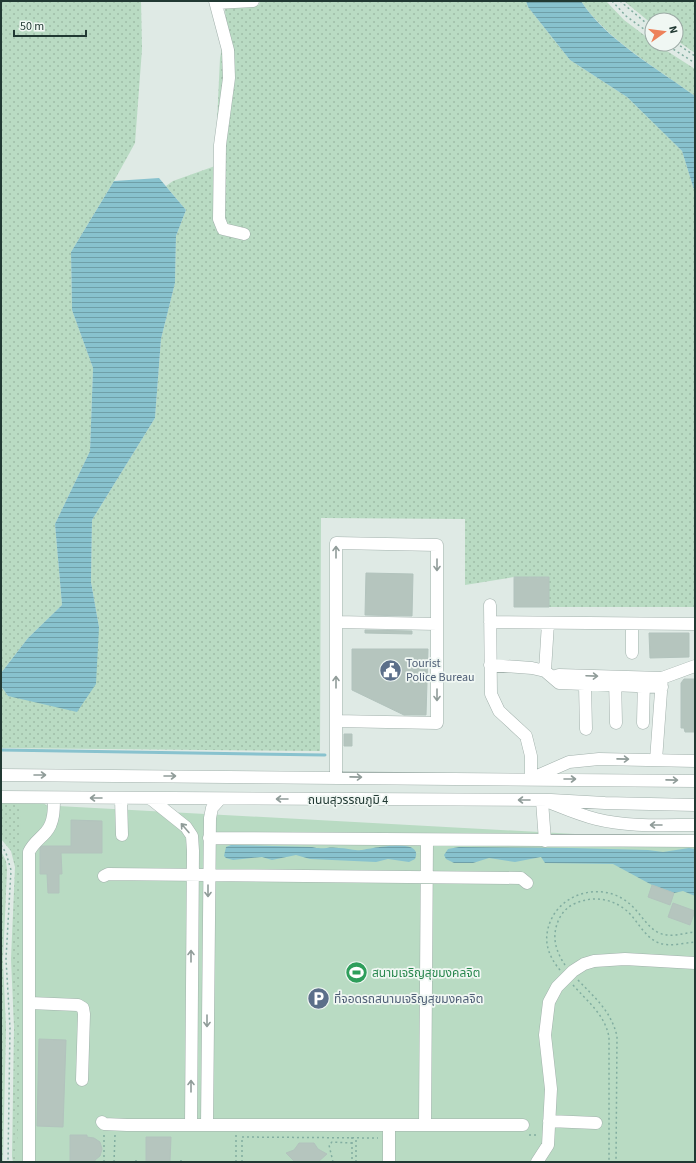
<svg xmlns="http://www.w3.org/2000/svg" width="696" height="1163" viewBox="0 0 696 1163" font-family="'Source Sans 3','Noto Sans Thai',sans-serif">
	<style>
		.grass { fill: url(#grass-dots) }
		.pitch { fill: #b9dbc3 }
		.water { fill: url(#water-rules) }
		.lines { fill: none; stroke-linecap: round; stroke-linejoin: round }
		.stream { stroke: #88c2ce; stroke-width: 3 }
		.building { fill: #b5c5be; stroke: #b2c3bd }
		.minor-casing { stroke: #a2b1ac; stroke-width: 13 }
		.path { stroke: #81ada0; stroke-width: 1.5; stroke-dasharray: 2 3; stroke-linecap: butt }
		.minor { stroke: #fff; stroke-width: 12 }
		.oneway { stroke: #909c99 }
		.labels { text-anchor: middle; stroke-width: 3.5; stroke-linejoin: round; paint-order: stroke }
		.service-label { font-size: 12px; fill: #4e5e75; stroke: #f0f7f3; text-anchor: start }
		.street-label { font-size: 12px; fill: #213933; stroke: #f0f7f3 }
		.leisure-label { font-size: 12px; fill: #27864d; stroke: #f0f7f3; text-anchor: start }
	</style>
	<defs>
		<pattern id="grass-dots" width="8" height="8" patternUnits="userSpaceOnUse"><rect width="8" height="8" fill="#b9dbc3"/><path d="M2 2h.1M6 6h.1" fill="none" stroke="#9fbda8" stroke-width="1.8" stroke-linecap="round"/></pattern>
		<pattern id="water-rules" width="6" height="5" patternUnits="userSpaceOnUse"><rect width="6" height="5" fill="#88c2ce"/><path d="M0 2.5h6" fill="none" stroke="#6f9fa8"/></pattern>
	</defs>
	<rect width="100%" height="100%" fill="#dfeae5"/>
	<path class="grass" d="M1,1H141L142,49L135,143L114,181L71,252L72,310L93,368L90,451L55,524L62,605L28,638L1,673Z
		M260,1H526L528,7L570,60L627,97L682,151L695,193V607H549V577H514L465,585V519L321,518L320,751L1,748V686L8,696L99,627L91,582L92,520L155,418L161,339L175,283L176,236L186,210L166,186L173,181L215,166L220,58L226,29L225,8L259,5Z
		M581,1H606L624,20L652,41V44H656L695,69V96C658,69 606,39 581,1Z
		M624,1H695V53L676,40V20H652V24Z
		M1,800H41L47,806L25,1162H13L12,1157L14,1027L11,959L15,867L11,851L1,839Z
		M1,851L6,861L7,870L3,960L6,1028L3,1162H1Z"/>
	<path class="pitch" d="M21,804L575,834L695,835V1162H16L19,1110Z"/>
	<path class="water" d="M526,1H581C606,40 658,69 695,96V193L682,151L627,97L570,60L528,7Z
		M159,178L186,210L176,236L175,283L161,339L155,418L92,520L91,582L99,627L96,684L77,712L8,696L1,686V673L28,638L62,605L55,524L90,451L93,368L72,310L71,252L114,181Z
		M231,845L312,847C323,850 329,846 339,848C347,848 353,851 361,850C369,849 425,836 415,859L409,862L388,859L376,862L310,859L296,855L272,860L262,857L233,860L226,858L224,856L226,847Z
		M459,847L571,848L648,850L663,852L689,848L695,849V896L683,891L674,893L652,885L613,864L545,863L541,857L515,862L489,858L473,863H454L446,859L444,855L448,849Z"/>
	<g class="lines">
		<path class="stream" d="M1,750L325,755"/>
	</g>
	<path class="building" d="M366,573L413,574L412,616L365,615Z
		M514,577H549V607H514Z
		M365,630L412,631V634L365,633Z
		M649,633H689V657L650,658Z
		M352,649H428L426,715H404L352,690Z
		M684,679H695L694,732H685L684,728H681V683Z
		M344,734H352V746H344Z
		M71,820L102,821V853H61L62,874H59V893H48L47,874H40V848L42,846H71Z
		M652,885L674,893L670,905L648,897Z
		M673,903L695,911L690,925L668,917Z
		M39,1039L66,1040L63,1127L37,1126Z
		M70,1135H87V1137L94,1138L100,1142L102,1149L100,1156L95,1160V1162H70Z
		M146,1137H171L170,1161H146Z
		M299,1143H314L318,1149L327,1154L318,1162H295L286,1153L294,1150Z"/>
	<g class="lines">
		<defs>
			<path id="minor" d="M215,1L228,50L229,78L220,145L219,219L223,229L244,234
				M216,3L253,1
				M490,605L491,694L499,711L526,736L531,756V778
				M336,622L437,624
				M490,622L695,624
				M632,624V653
				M490,665L532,668L545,671L559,683L662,687
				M545,671L548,623
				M553,677L559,675L662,678L656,760
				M615,678L616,723
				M662,678L695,666
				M585,685L586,729
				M336,721L437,723V545L336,543V776
				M643,723L644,679
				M1,775L695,781
				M537,776L569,762L599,759L695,761
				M1,797L551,800L605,803L695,805
				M121,798L122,835
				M151,799L186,827L192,836L193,851L191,1125
				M542,801L545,841
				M551,803C566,809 580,815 596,819C628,827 662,825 695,825
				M209,838L695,841
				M104,876L108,874L521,878L527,883
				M30,1003L78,1005L83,1008L84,1014L82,1080
				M549,1121L596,1123
				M102,1122L104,1124L127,1125H523
				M207,1125L210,818L212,808L220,799
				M425,1125L427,840
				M29,1162V852C33,843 40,839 46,832C54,823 54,809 54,798
				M389,1162V1125
				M537,1162L548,1145L551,1089L545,1035L549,1002L557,987L573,971L584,964L594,961L625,959L695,963"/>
		</defs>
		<use href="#minor" class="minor-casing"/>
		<path class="path" d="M612,1L626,16L652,35
			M620,1L652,28
			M676,43L695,56
			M665,44L695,63
			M1,845L6,853L11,870L6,959L10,1028L8,1162
			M565,965C559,956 554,945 555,934C556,921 563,908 576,903C593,896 612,898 627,911C638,921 644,937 659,943C670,947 684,943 695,942
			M560,970C552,961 545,947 547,934C552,894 602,878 631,905C641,914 647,927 659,933C671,938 683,933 695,932
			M578,980C595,998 611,1011 617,1036L616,1162
			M573,985C588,1002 605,1015 609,1037V1162
			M529,1135H537
			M352,1137V1162
			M104,1162V1134
			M114,1162L115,1135
			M136,1162V1159
			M181,1162V1160
			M236,1162V1135
			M242,1162V1137L378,1138
			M333,1162L329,1145L332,1142L352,1143
			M356,1162V1138"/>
		<use href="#minor" class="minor"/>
	</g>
	<defs><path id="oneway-shaft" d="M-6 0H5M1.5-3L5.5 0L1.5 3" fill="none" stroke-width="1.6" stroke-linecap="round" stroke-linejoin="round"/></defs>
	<g class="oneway">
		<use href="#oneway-shaft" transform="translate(336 552) rotate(-90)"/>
		<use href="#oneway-shaft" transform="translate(437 565) rotate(90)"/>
		<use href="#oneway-shaft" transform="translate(592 676) rotate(2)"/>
		<use href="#oneway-shaft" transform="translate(336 682) rotate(-90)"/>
		<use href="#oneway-shaft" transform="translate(437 695) rotate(90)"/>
		<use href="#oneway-shaft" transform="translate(623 759) rotate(1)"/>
		<use href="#oneway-shaft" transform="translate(40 775)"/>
		<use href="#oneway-shaft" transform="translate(170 776)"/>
		<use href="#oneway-shaft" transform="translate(356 777) rotate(1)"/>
		<use href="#oneway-shaft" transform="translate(570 779)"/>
		<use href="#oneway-shaft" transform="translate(672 780) rotate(1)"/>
		<use href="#oneway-shaft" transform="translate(96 798) rotate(-180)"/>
		<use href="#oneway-shaft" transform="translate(282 799) rotate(-180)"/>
		<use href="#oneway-shaft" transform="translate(524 800) rotate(-180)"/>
		<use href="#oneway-shaft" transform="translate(656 825) rotate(-180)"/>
		<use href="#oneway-shaft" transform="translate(185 828) rotate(-131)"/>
		<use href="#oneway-shaft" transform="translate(208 891) rotate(90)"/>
		<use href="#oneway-shaft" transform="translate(191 956) rotate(-90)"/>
		<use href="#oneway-shaft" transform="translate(207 1021) rotate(90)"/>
		<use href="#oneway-shaft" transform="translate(191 1086) rotate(-90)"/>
	</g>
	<defs>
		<symbol id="civic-disc" viewBox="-11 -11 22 22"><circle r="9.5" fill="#5c6f8a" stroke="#f0f7f3"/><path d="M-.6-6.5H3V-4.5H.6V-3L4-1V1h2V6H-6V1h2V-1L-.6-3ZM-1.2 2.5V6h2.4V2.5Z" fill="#fff"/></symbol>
		<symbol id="stadium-disc" viewBox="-11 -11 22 22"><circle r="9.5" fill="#2e9e5b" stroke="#f0f7f3"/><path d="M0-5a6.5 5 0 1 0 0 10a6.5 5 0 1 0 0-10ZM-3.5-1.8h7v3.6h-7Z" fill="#fff"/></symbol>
		<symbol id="parking-disc" viewBox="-11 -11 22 22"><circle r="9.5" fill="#5c6f8a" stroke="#f0f7f3"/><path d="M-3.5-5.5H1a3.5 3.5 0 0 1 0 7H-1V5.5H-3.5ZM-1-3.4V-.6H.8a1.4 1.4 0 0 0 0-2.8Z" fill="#fff"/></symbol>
	</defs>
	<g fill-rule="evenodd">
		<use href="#civic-disc" x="378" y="658" width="25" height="25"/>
		<use href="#stadium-disc" x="344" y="960" width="25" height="25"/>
		<use href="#parking-disc" x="306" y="986" width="25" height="25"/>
	</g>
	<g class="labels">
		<g class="service-label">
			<text x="406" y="667">Tourist<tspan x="406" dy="14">Police Bureau</tspan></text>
			<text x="334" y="1003">ที่จอดรถสนามเจริญสุขมงคลจิต</text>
		</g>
		<g class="street-label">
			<text x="348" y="804">ถนนสุวรรณภูมิ 4</text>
		</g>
		<g class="leisure-label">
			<text x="372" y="977">สนามเจริญสุขมงคลจิต</text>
		</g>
	</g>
	<rect width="696" height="1163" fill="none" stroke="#213933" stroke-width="4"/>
	<g transform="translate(664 32) rotate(76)"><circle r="19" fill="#f0f7f3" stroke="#9daba6"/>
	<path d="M0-3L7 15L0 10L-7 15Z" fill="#ed815a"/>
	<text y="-6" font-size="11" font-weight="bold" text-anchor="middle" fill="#213933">N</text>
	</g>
	<path d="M14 30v6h72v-6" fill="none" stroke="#213933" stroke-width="2"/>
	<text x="20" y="30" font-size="12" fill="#213933" stroke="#f0f7f3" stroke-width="3" paint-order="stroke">50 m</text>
</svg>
